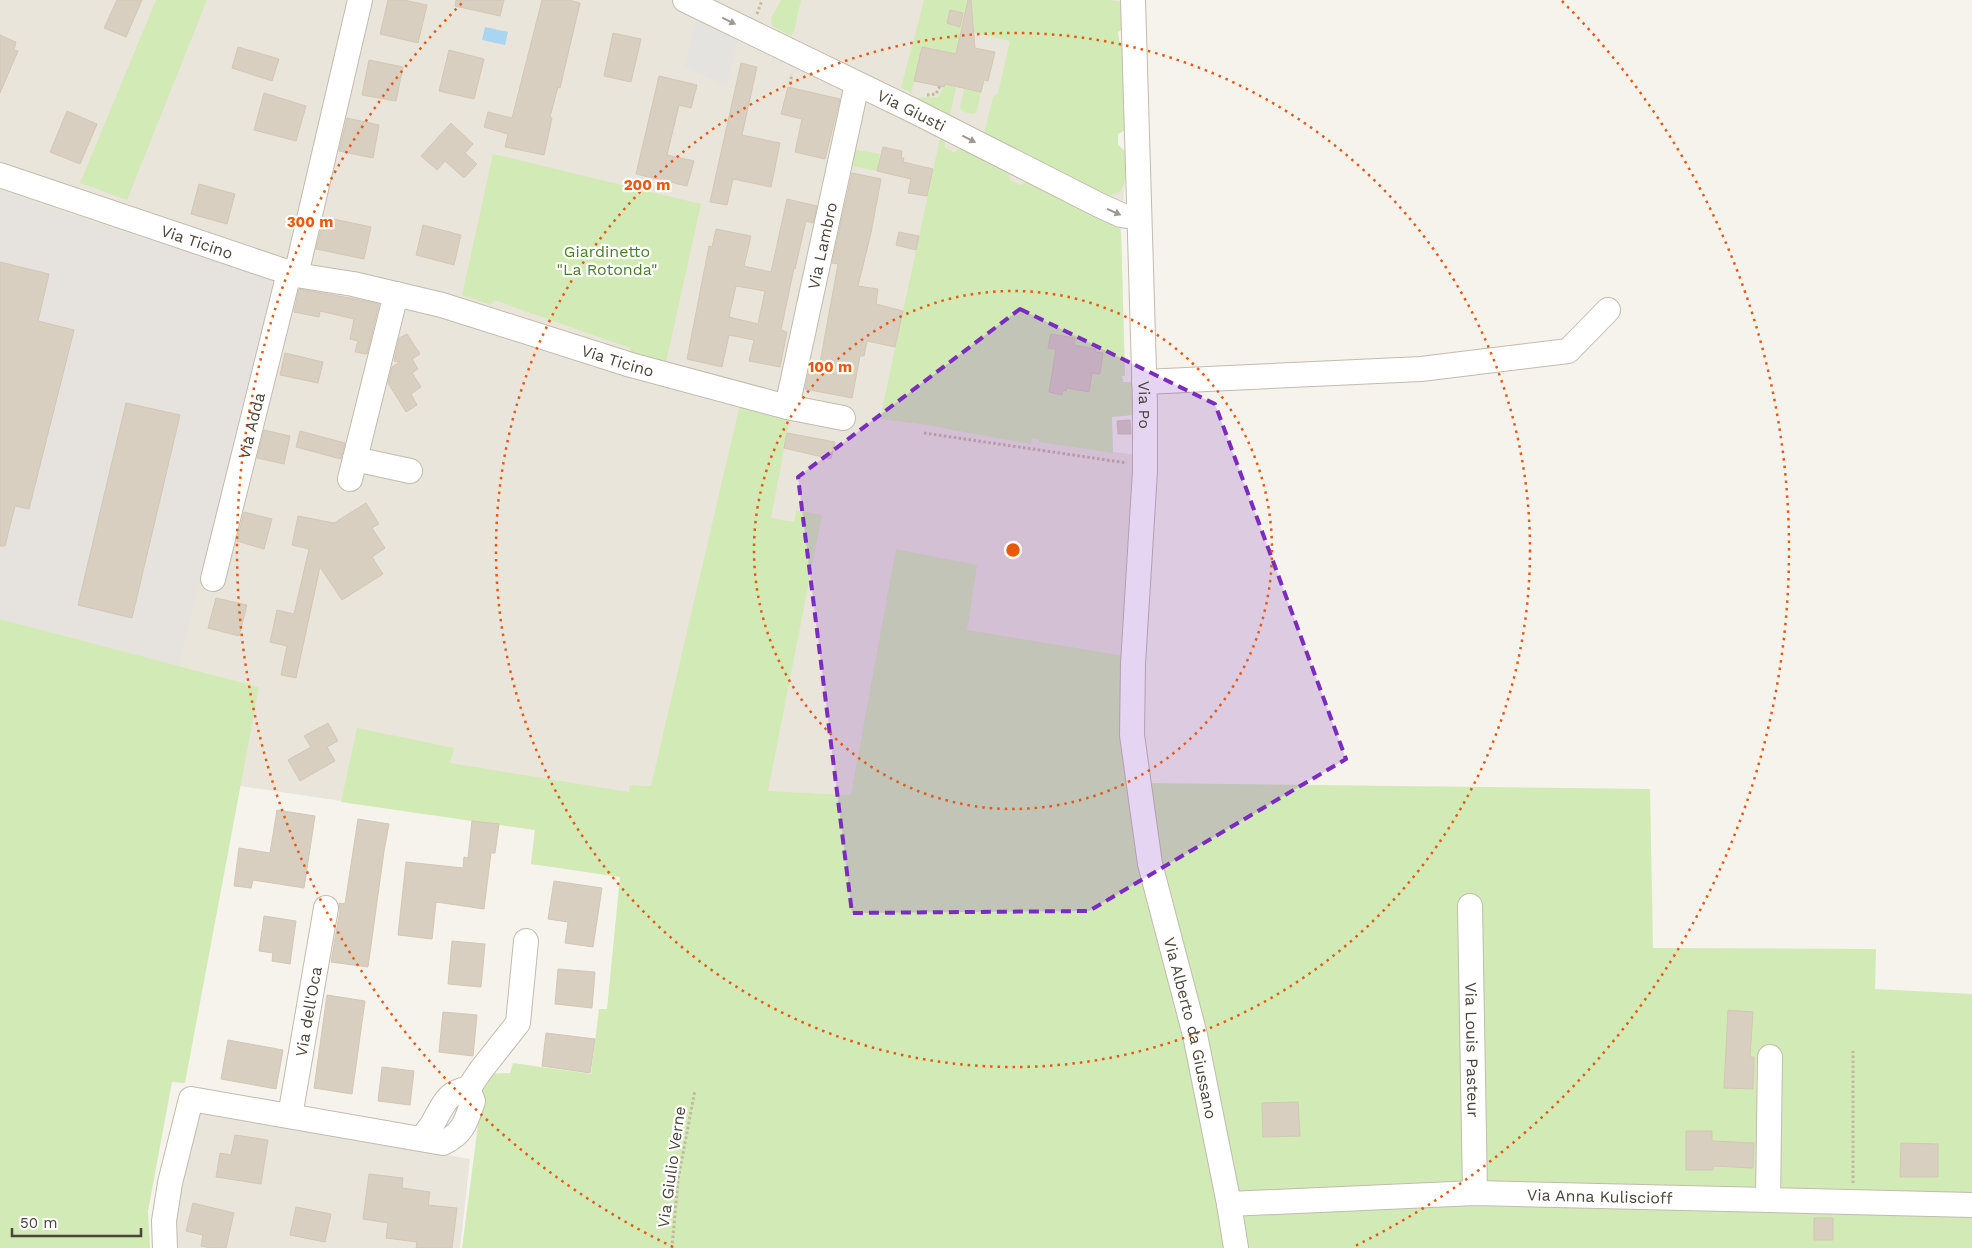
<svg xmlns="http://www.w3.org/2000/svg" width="1972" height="1248" viewBox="0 0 1972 1248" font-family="'Work Sans',sans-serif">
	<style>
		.residential { fill: #eae5da }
		.industrial { fill: #e6e2dd }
		.green { fill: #d2eab5 }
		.parking { fill: #e5e3e0 }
		.water { fill: #a9d4f2 }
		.building { fill: #d8cfc1; stroke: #d3c7b4; fill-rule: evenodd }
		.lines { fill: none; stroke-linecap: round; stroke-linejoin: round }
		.minor-casing { stroke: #c2bbae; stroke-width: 26 }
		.path { stroke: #c4b79f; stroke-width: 3; stroke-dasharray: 2.5 2.5; stroke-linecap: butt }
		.minor { stroke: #fff; stroke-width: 24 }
		.oneway { fill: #9c9892 }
		.marked { fill: #7b2cbf; fill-opacity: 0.2; stroke: #7b2cbf; stroke-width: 4; stroke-dasharray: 10 6; stroke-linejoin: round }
		.ring { fill: none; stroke: #e8590c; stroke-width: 2.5; stroke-dasharray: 2.5 5 }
		.labels { text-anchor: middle; stroke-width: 4.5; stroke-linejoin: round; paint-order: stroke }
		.street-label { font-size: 16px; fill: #4b4439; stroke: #fff }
		.park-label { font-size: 16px; fill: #4a7f2a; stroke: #fff }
		.centre { fill: #e8590c; stroke: #fff; stroke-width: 2.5 }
		.ring-label { font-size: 15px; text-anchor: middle; font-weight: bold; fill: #e8590c; stroke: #fff; stroke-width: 4.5; stroke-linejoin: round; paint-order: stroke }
	</style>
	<rect width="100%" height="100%" fill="#f6f3ec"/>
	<path class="residential" d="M0,0H1122L1123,29L1118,32L1119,41L1123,44L1125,130L1118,134V145L1126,152L1125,182L1121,232L1125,376H1122L1123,382H1132L1111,417L1113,452L1140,455L1126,759L1129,808L631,785L630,792L531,864L535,830L240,786L258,687L0,619Z
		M194,1110L470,1159L460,1248H175L178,1193Z"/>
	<path class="industrial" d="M0,191L149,241L279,279L178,666L0,619Z"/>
	<path class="green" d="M156,0H207L127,200L80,183Z
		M781,0H801L794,31L791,36L772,26L771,18Z
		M924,0H1109L1122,2L1123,29L1118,32L1119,41L1123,44L1125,130L1118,134V145L1126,152L1125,182L1120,192L1108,196L1099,192L984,134L993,97L998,93L1010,41L975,33L972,30L974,22L964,20L950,85L956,87L950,116L913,98L938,97L944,87L952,53L922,47L911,94L909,91L901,88Z
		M964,89L981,92L977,111L974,114L964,112L960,108Z
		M940,138L945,141V148L954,152L961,148L1008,171L1010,180L1021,185L1029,182L1116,224L1121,232L1125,376H1122L1123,382H1132L1135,415L1112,417L1113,453L1039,442V439L1032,438L1031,444L921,424L880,419Z
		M852,149L880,154L877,171L848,165Z
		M493,154L701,204L665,367L632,357L630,348L494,300L491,305L462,295Z
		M740,404L791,413L771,518L794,522L796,510L822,515L768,791L851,795L896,549L977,565L967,630L1125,656L1130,808L1143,809L1141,783L1650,789L1653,948L1876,949L1875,989L1972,994V1248H462L483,1086L487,1074L510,1073L513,1063L591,1074L599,1009H607L620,877L531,864L535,830L341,802L357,728L454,748L450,763L629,792L630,785L651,786Z
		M0,619L259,687L185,1083L172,1082L148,1211L150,1248H0Z"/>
	<path class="parking" d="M696,21L738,40L727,85L684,68Z"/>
	<path class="water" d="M485,27L508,32L505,45L482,40Z"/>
	<path class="building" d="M117,0H142L126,37L104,28Z
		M388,0H404L427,5L418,43L380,34Z
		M456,0H504L500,16L455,6Z
		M542,0H569L580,3L560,88L558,87L550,117L552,118L544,155L505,147L508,134L484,127L488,112L512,118Z
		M968,0H971L975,48L995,52L988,81L984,80L981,92L945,84L944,87L914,81L922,47L956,54Z
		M950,10L963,13L960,27L947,23Z
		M613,33L641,39L631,82L604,76Z
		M0,35L16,42L14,50L18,51L0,93Z
		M238,47L279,59L272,81L232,68Z
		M449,50L484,59L474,99L439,91Z
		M369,60L403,67L396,101L362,95Z
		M741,63L757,67L742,135L780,143L771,187L733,179L727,205L710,202Z
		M659,76L697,85L691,108L679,105L667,155L694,161L687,186L636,174Z
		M788,87L840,99L825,159L795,152L802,119L781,114Z
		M264,93L306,106L296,141L254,130Z
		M67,111L97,124L80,164L50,152Z
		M347,118L379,125L373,158L339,151Z
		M451,123L473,144L465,153L477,164L464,178L445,161L437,170L421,156Z
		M883,147L902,151L901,158H904L903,162L933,169L927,196L908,193L911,179L877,171Z
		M852,173L881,179L871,233L858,286L878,289L876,304L903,311L895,347L867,341L864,356H860L852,398L805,389L811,362L820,363L838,264L832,263Z
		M199,184L235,194L227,224L191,214Z
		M787,199L817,206L813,223L806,221L795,269L794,268L781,330L787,332L780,367L749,361L754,340L729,335L722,367L687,359L709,246L712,247L716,229L751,236L744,266L771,272ZM736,286L765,291L758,324L729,317Z
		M324,217L371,227L364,259L316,249Z
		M423,225L461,235L454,265L416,255Z
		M899,232L919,236L916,250L896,245Z
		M0,262L49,274L38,321L74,330L29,509L15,506L5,546H0Z
		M299,289L350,298L379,304L367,354L355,352L358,341L350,339L354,319L320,311L319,317L294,312Z
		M407,334L420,354L412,359L418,369L412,373L421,387L411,394L417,405L406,412L388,383L392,367L400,362L394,361L399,338Z
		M1051,334L1075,338L1074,345L1096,349L1095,352L1103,353L1100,374L1092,373L1089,392L1067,388L1066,391L1063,390L1062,395L1049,392L1056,349L1048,348Z
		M285,353L323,362L318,383L280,375Z
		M126,403L180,415L132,618L78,605Z
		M1130,420L1131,434H1118L1117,421Z
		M264,430L290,436L284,464L257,458Z
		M300,431L345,443L341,459L296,447Z
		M787,433L835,442L831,459L784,448Z
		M366,503L379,524L372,528L385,548L372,557L383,574L342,600L320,567L296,678L281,675L287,646L270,642L277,610L294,614L309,549L292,545L298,516L334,523Z
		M244,512L272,519L264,549L237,541Z
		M216,598L247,605L239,636L208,628Z
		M328,723L338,741L327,747L335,761L300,781L288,760L311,747L304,736Z
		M277,810L315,816L304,888L253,880L251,888L234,886L239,848L270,853Z
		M358,819L389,824L384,851L368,967L331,962L340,910L339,903L345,904Z
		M472,821L499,824L495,853H491L484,909L436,902L432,939L398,935L406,862L463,868L464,857L468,858Z
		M554,881L602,888L593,947L565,943L568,922L548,919Z
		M264,916L296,921L290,964L272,961L273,953L259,951Z
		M452,941L485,944L481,987L448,984Z
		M558,969L595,972L592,1008L555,1004Z
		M327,995L365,1001L352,1094L314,1088Z
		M1728,1010L1753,1012L1750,1057H1754L1753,1089L1724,1088Z
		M443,1012L477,1015L473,1056L439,1052Z
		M546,1033L595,1039L590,1073L542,1066Z
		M228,1040L283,1050L276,1089L221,1079Z
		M382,1067L414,1071L410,1105L378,1101Z
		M1298,1102L1300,1136L1263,1137L1262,1103Z
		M1686,1131H1712V1141L1754,1143L1753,1168L1713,1166V1170H1686Z
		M235,1135L268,1140L261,1184L216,1177L220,1153L231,1155Z
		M1901,1143L1938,1144V1177H1900Z
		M369,1174L403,1178L402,1188L430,1192L428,1205L457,1208L452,1248H416L417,1242L386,1238L388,1223L363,1219Z
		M193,1203L234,1213L226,1248H211L201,1246L203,1235L186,1231Z
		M296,1207L331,1214L325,1242L290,1235Z
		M1814,1218H1833V1240H1814Z"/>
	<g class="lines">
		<defs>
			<g id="minor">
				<path id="s1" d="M685,0L914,111L1099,205L1121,215L1139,218"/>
				<path id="s2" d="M1133,0L1145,404V471L1133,664L1132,735L1150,864L1195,1035L1229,1204L1236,1248"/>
				<path id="s3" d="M0,175L296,275L353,284L442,305L631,365L787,407L843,418"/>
				<path d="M296,275L360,0"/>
				<path d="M1144,382L1421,369L1568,351L1608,310"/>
				<path id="s4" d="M787,407L857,84"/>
				<path d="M355,459L410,471"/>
				<path d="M350,479L396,294"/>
				<path id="s5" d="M213,579L289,273"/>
				<path id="s6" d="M1470,906L1475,1193"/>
				<path d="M468,1089L481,1070L518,1023L526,941"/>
				<path id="s7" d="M290,1116L326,908"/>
				<path d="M1768,1200L1770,1057"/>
				<path id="s8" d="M1229,1204L1475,1193L1972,1205"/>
				<path d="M165,1248L164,1221L170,1183L191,1099L443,1143C464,1133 466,1121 473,1101L468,1089C446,1092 443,1106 433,1123C430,1128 425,1134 422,1139"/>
			</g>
		</defs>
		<use href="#minor" class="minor-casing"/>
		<path class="path" d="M757,14L762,0
			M790,84L792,74
			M927,95L936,94L940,86
			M924,433L1127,463
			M1853,1183V1051
			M672,1248L678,1180L695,1090"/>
		<use href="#minor" class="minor"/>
	</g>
	<defs><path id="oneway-solid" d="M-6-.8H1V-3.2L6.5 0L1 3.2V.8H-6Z" transform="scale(1.25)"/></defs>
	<g class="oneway">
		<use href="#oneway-solid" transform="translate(729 21) rotate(26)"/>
		<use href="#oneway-solid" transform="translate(969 139) rotate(27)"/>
		<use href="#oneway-solid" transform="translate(1114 212) rotate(24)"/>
	</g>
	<path class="marked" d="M1020,309L1215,404L1346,759L1089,911L852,913L798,477Z"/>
	<g class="ring">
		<circle cx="1013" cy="550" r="259"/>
		<circle cx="1013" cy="550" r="517"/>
		<path d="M673 1247A776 776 0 0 1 464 1M1562 1A776 776 0 0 1 1353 1247"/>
	</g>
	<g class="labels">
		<g class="street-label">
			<text dy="6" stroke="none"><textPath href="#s1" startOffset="252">Via Giusti</textPath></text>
			<text dy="6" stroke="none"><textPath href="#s3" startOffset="208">Via Ticino</textPath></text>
			<text dy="6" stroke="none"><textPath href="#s4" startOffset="165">Via Lambro</textPath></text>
			<text dy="6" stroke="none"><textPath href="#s3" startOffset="646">Via Ticino</textPath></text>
			<text dy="6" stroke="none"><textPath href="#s2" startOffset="405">Via Po</textPath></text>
			<text dy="6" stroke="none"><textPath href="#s5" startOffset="158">Via Adda</textPath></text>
			<text dy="6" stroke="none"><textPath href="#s7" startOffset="106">Via dell'Oca</textPath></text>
			<text dy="6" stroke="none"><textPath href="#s2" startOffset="1035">Via Alberto da Giussano</textPath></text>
			<text dy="6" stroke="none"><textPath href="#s6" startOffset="144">Via Louis Pasteur</textPath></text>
			<text transform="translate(671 1167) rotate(-82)" y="6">Via Giulio Verne</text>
			<text dy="6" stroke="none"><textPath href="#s8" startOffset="371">Via Anna Kuliscioff</textPath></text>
		</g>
		<g class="park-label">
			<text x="607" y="257">Giardinetto<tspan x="607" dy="18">"La Rotonda"</tspan></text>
		</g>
	</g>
	<circle cx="1013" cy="550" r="8" class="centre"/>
	<g class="ring-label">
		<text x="647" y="190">200 m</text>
		<text x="310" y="227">300 m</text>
		<text x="830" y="372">100 m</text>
	</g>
	<path d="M12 1228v8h129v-8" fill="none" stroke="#4b4439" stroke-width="2.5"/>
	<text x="20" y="1228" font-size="15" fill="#4b4439" stroke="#ffffff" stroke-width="4" paint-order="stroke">50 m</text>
</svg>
